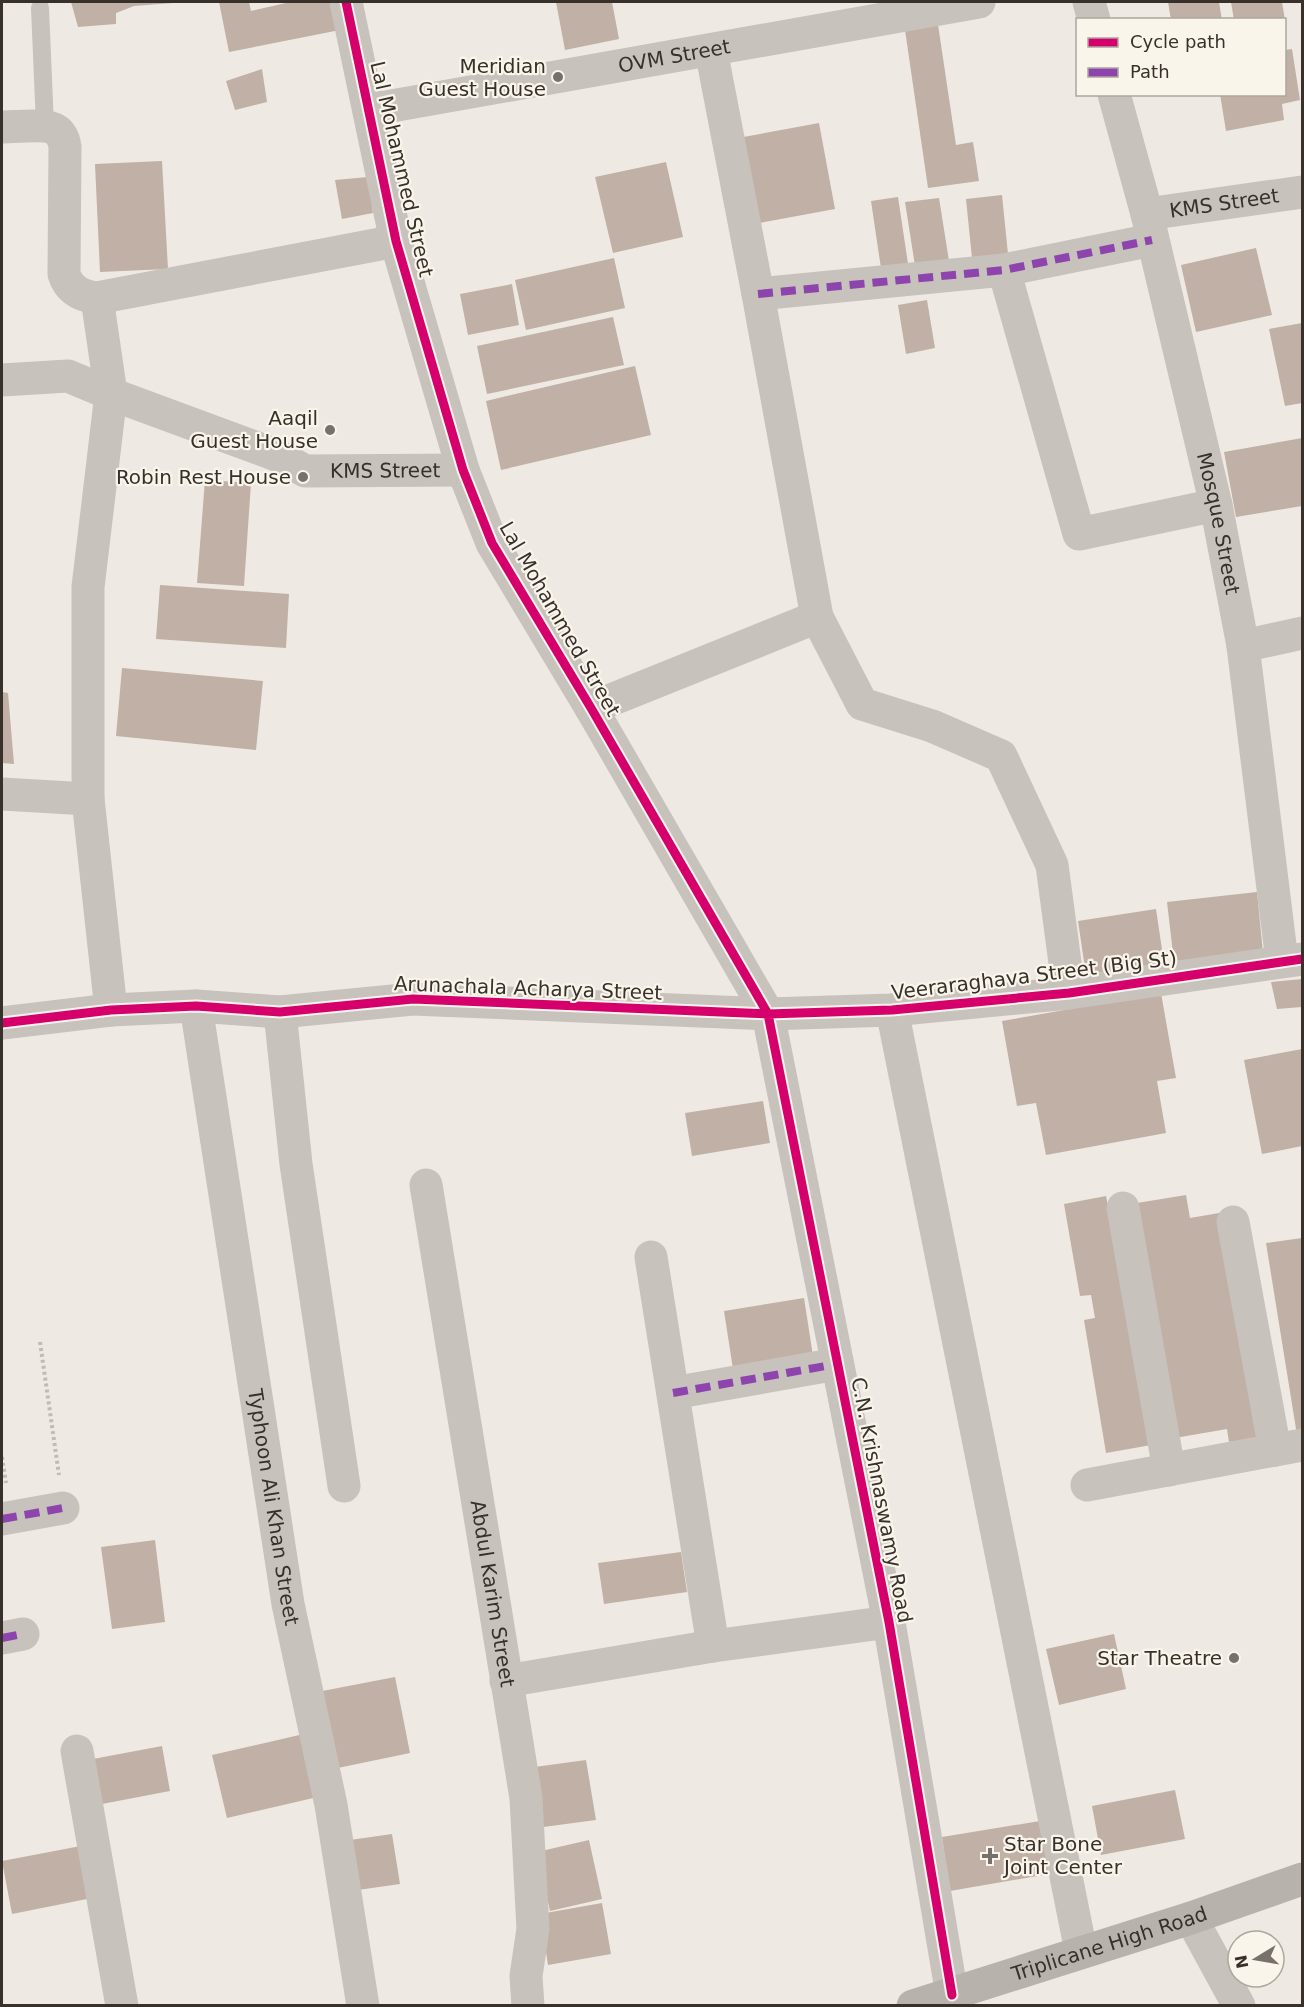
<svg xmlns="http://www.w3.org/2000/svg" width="1304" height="2007" viewBox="0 0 1304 2007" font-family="'DejaVu Sans',sans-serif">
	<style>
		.building { fill: #c1b0a5 }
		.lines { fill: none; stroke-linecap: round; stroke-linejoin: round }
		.path { stroke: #c0bbb4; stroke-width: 4; stroke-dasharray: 3 3; stroke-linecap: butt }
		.lane { stroke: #c7c2bc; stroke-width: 18 }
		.street { stroke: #c7c2bc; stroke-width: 33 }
		.secondary { stroke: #b8b2ac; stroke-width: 33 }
		.quiet { stroke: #8e44ad; stroke-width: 8; stroke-dasharray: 15 8; stroke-linecap: butt }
		.cycleway-casing { stroke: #faf5eb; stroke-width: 13 }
		.cycleway { stroke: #d6006c; stroke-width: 9 }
		.poi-dot { fill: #78716b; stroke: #faf5eb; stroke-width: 2 }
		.labels { text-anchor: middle; stroke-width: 4.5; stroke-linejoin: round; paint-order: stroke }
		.street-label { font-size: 20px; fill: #38302a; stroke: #faf5eb }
		.poi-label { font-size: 20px; fill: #38302a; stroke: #faf5eb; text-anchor: end }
	</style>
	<rect width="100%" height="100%" fill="#eeeae3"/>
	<path class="building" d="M71,2H173V3L134,6L116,13V24L78,27Z
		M219,2H249L251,11L286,3V2H335L340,30L229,52Z
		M556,2H612L619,39L565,50Z
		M1168,2H1219L1222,20H1171Z
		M1231,2H1282L1285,20H1234Z
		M937,18L956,145L973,142L979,181L928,188L904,23Z
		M1292,49L1300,100L1282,104L1284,120L1226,131L1220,94H1284V50Z
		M262,69L267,102L235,110L226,81Z
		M819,123L835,209L754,224L738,138Z
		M162,161L168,269L100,272L95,164Z
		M666,162L683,237L613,253L595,177Z
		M368,177L373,213L342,219L335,180Z
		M1002,195L1008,254L972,258L966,199Z
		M898,197L910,277L883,282L871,201Z
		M939,198L950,267L916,272L905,202Z
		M1256,248L1272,315L1196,332L1181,265Z
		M614,258L625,308L526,330L515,280Z
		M512,284L519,325L468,335L460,294Z
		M927,300L935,348L906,354L898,305Z
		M613,317L624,365L487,394L477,346Z
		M1302,323V403L1285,406L1269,329Z
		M635,366L651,435L501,470L486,401Z
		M1302,438V506L1236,517L1224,452Z
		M205,480L251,483L244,586L197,583Z
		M160,585L289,594L286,648L156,639Z
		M122,668L263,681L256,750L116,736Z
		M2,692L8,693L14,764L2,763Z
		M1257,892L1263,953L1174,962L1167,902Z
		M1156,909L1164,963L1086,975L1078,921Z
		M1302,979V1007L1277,1009L1271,982Z
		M1161,993L1176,1078L1157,1081L1166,1133L1046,1155L1036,1103L1017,1106L1002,1021Z
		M1302,1049V1146L1262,1154L1244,1060Z
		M763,1101L770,1143L692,1156L685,1113Z
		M1186,1195L1190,1218L1225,1212L1262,1437L1229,1442L1227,1429L1175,1438L1137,1203Z
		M1106,1196L1157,1444L1106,1453L1084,1320L1095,1318L1091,1295L1080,1296L1064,1204Z
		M1302,1238V1434L1297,1435L1266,1243Z
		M804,1298L813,1356L733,1369L724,1311Z
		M155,1540L165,1622L112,1629L101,1547Z
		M681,1552L687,1592L604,1604L598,1563Z
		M1114,1634L1126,1689L1059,1705L1046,1649Z
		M395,1677L410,1753L328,1770L312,1693Z
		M308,1733L322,1796L227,1818L212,1755Z
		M162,1746L170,1791L102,1804L93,1759Z
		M586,1760L596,1820L536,1828L527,1768Z
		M1175,1790L1185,1839L1101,1855L1092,1806Z
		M1040,1821L1049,1874L950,1891L942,1837Z
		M392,1834L400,1884L351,1891L343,1841Z
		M589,1840L602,1899L550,1911L537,1852Z
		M86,1845L97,1897L12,1914L2,1861Z
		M602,1903L611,1954L548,1965L540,1914Z"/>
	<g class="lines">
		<path class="path" d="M40,1342L59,1475
			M2,1457L6,1483"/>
		<path class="lane" d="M40,8L45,126"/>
		<g class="street">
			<path d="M346,2L396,241L463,470L492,543L591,708L768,1014L889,1622L952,1995"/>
			<path d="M1089,2L1094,20"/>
			<path d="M711,50L758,294L817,617L862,704L932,726L1001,756L1052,865L1069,993"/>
			<path id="s1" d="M1114,94L1147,214L1216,505L1243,646L1282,961"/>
			<path id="s2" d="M369,110L979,2"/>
			<path d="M2,127C14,127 47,123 56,130C62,134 64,140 65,147L64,274C69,290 82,296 97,298L111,394L88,587V799L111,1010"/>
			<path id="s3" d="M1147,214L1302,192"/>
			<path d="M1004,270L1079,534L1216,505"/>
			<path d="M758,294L1004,270L1152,240"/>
			<path d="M97,298L396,241"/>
			<path id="s4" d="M2,380L68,376L111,394L279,456L305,471L463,470"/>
			<path d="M1243,646L1302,633"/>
			<path d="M591,708L817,617"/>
			<path d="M2,794L88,799"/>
			<path id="s5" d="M196,1006L288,1604L331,1805L363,2006"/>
			<path d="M892,1010L1081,1951"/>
			<path d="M280,1012L296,1164L344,1486"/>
			<path d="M2,1023L111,1010L196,1006L280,1012L413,999L768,1014L892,1010L1069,993L1302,959"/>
			<path id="s6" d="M426,1185L526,1798L533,1929L526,1976L528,2006"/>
			<path d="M1123,1208L1169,1470"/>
			<path d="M1233,1222L1275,1450"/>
			<path d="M651,1257L713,1646"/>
			<path d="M673,1393L837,1364"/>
			<path d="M1087,1485L1302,1445"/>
			<path d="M2,1519L63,1508"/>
			<path d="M2,1638L23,1634"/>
			<path d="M506,1681L713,1646L889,1622"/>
			<path d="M77,1751L122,2006"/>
			<path d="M1191,1918L1239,2006"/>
		</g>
		<path class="secondary" id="s7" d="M913,2006L1191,1918L1302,1879"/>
		<path class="quiet" d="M758,294L1004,270L1152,240
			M673,1393L837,1364
			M2,1519L63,1508
			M2,1638L23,1634"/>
		<defs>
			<path id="cycleway" d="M346,2L396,241L463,470L492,543L591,708L768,1014L889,1622L952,1995
				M2,1023L111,1010L196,1006L280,1012L413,999L768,1014L892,1010L1069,993L1302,959"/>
		</defs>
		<use href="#cycleway" class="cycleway-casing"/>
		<use href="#cycleway" class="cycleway"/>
	</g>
	<g class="poi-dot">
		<circle cx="558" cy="77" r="6"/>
		<circle cx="330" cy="430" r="6"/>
		<circle cx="303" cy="477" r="6"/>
		<circle cx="1234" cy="1658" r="6"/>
		<path d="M987 1847h6v6h6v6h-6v6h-6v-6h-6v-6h6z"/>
	</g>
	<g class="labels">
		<g class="street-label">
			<text dy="7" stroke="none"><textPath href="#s2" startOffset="310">OVM Street</textPath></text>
			<text transform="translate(402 169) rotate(77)" y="7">Lal Mohammed Street</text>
			<text dy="7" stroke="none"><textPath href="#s3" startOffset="78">KMS Street</textPath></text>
			<text dy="7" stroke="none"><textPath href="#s4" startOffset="402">KMS Street</textPath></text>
			<text dy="7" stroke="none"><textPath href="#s1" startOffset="442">Mosque Street</textPath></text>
			<text transform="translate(560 619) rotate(60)" y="7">Lal Mohammed Street</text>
			<text transform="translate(1034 975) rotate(-7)" y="7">Veeraraghava Street (Big St)</text>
			<text transform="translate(528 988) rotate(2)" y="7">Arunachala Acharya Street</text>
			<text transform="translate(882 1500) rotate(79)" y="7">C.N. Krishnaswamy Road</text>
			<text dy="7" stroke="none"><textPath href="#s5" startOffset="507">Typhoon Ali Khan Street</textPath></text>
			<text dy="7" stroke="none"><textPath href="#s6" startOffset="414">Abdul Karim Street</textPath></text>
			<text dy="7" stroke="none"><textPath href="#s7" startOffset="206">Triplicane High Road</textPath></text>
		</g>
		<g class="poi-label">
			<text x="546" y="73">Meridian<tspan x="546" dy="23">Guest House</tspan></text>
			<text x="318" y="425">Aaqil<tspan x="318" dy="23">Guest House</tspan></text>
			<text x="291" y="484">Robin Rest House</text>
			<text x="1222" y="1665">Star Theatre</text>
			<text x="1004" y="1851" text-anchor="start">Star Bone<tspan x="1004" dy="23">Joint Center</tspan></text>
		</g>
	</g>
	<rect width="1304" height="2007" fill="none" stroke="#38302a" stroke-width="6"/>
	<rect x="1076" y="18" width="210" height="78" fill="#faf5eb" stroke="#aca69e" stroke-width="1.5"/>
	<rect x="1088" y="38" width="30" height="9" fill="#d6006c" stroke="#aca69e" stroke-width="1.5"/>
	<text x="1130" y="48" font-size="18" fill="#38302a">Cycle path</text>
	<rect x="1088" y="68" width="30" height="9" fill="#8e44ad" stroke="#aca69e" stroke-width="1.5"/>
	<text x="1130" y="78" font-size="18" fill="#38302a">Path</text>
	<g transform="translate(1256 1959) rotate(259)"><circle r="28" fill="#faf5eb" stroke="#aca69e" stroke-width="1.5"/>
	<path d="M0-4.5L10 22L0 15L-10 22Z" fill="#78716b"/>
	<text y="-9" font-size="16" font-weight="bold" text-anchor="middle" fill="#38302a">N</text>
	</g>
</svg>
